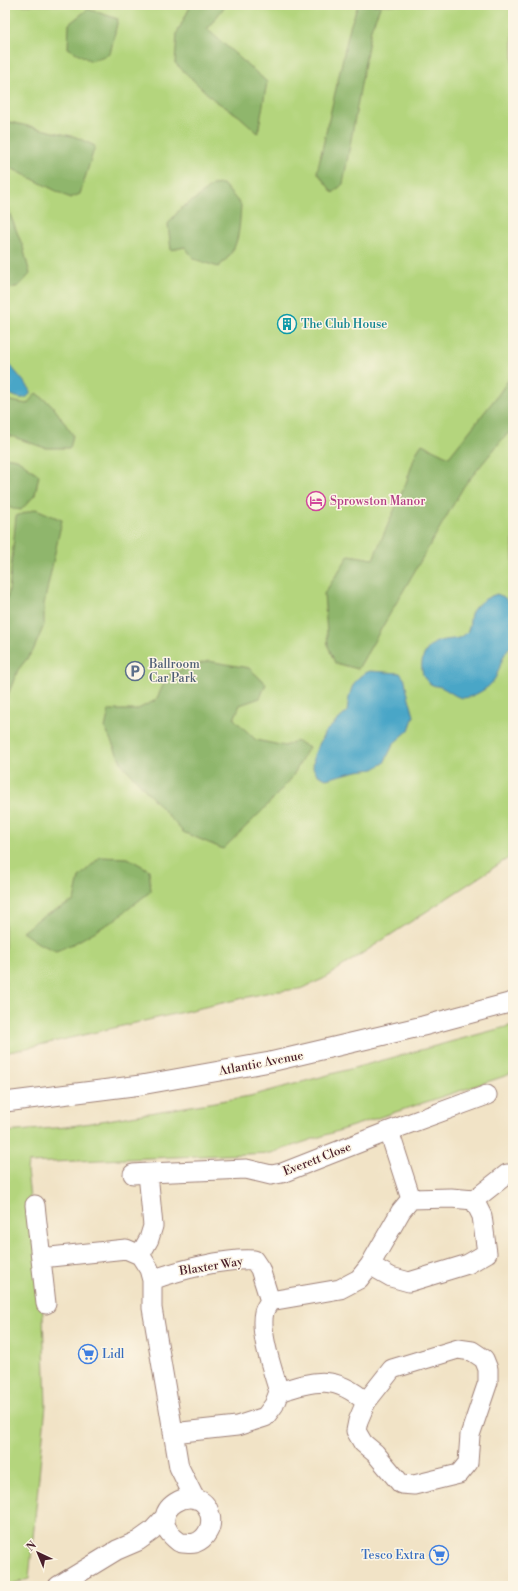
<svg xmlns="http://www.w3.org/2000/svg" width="518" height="1591" viewBox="0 0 518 1591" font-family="'Libre Bodoni',serif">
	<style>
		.green { fill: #b4d57d; stroke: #7f7a54 }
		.forest { fill: #8fb66c; stroke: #6c6a4c }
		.water { fill: #48a6c7; stroke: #496279 }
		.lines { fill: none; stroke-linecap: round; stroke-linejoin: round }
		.minor-casing { stroke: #9e8178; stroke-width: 21 }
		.minor { stroke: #fff; stroke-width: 19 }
		.labels { text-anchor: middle; stroke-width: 3; stroke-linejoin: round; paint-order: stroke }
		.culture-label { font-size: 12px; fill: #0d838f; stroke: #fcf5e5; text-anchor: start }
		.hotel-label { font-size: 12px; fill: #b23c85; stroke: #fcf5e5; text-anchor: start }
		.service-label { font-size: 12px; fill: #4e5e75; stroke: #fcf5e5; text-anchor: start }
		.street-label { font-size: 12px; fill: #4a1f2b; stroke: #fcf5e5 }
		.shop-label { font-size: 12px; fill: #366cbe; stroke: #fcf5e5; text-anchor: start }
	</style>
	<rect width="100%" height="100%" fill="#fcf5e5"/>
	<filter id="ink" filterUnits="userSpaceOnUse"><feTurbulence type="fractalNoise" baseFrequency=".025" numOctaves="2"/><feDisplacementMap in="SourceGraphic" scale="8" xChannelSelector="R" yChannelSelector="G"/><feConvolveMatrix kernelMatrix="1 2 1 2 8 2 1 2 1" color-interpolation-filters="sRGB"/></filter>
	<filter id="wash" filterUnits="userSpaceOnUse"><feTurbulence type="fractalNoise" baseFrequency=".012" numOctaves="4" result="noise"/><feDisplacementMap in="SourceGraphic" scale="16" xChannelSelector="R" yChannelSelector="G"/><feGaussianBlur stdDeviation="0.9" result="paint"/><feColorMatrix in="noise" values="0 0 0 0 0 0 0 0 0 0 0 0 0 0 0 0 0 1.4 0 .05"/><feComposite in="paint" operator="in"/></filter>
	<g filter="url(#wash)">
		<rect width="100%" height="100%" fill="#f1e3c6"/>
		<path class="green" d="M5,5H513V855L323,979L300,989L270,992L5,1053Z
			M513,1025V1072L508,1075L271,1153L28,1163L27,1171L43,1315L46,1405L29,1579L5,1586V1132L66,1127L250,1096Z"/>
		<path class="forest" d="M191,5H226L207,29L267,82L258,133L239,116L214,100L175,63L177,33Z
			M358,5H381L371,29L343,184L333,193L317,172L350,27Z
			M88,9L118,19L110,54L91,61L68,48L69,24Z
			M10,122L76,137L95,146L80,194L70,198L5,165V126Z
			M223,184L241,205C239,231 240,250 218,267L194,259L185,247L171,250L168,224L180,209L198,197L212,185Z
			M5,202L23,247L30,274L19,286L5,290Z
			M513,373V430L505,436L464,486L358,669L335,663L328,646L324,594L349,555L373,559L406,483L416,453L422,444L449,457L498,395Z
			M36,393L52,405L73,435L70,448H45L5,434V400L27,404Z
			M5,457L17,459L39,475L35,495L21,510L10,508L5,503Z
			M36,509L62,520L44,604V625L33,651L18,670L5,702V605L9,591L16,516Z
			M208,661L249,668L266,684L260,698L240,705L234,719L256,740L285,746L295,741L309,747L291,779L264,809L223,849L183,832L122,764L105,728L109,710H136L156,700L168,675Z
			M100,857L128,858L149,870L151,891L113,921L75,943L56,951L38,943L22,932L40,918L74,901L79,877Z"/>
		<path class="water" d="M5,362L10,365L30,389V394C23,403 13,395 5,392Z
			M497,594L504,597L513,607V644C495,659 505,679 480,692C459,704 457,695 441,687C437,686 433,686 429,683C421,677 420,664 424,655C436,631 457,646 467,632C471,626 469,620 471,614C475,604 487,597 497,594Z
			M370,671L400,673L405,680L407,691L414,716L409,730L394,743L384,763L374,769L357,771L326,779L318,775L313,768L314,755L325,732L347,712C349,695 351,677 370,671Z"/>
	</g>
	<g filter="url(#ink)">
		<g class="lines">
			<defs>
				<path id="minor" d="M5,1102L141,1085L270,1062L423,1026L513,1002
					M389,1131L411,1199
					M148,1173L246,1169L271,1175L282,1173L389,1131L487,1095
					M133,1174L148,1173L153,1226L149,1239L140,1255L149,1269L152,1280V1308L179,1467L195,1499
					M474,1200L507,1174
					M35,1205L46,1304
					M41,1258L126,1249L140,1255
					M152,1280C179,1270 226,1258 254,1260L260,1269L270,1301
					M270,1301L340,1289L359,1279L370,1265L401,1211L411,1199L451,1198L474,1200L482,1216L487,1253L468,1264L409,1282L391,1277L370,1265
					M270,1301C268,1304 265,1308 264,1312C259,1333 273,1371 279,1392
					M458,1349L472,1351L484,1359L488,1369V1382L470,1435L468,1463L459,1474L414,1485L401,1484L375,1453L363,1443L356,1431L358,1421L366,1402L392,1369Z
					M279,1392C315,1380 336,1375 366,1402
					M173,1433L237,1426L265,1417L274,1405L279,1392
					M179,1542C137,1511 201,1477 210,1515C213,1527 206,1539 195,1543C191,1544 186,1543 182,1543
					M58,1586L117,1550L138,1541L152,1531L165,1517"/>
			</defs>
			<use href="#minor" class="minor-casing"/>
			<use href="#minor" class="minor"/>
		</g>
	</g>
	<defs>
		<symbol id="building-ring" viewBox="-11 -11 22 22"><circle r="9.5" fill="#fcf5e5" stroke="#0f9aa8" stroke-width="1.5"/><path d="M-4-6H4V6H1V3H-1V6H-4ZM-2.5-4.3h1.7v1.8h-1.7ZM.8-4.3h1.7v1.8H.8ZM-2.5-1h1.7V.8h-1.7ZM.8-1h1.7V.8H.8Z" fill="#0f9aa8"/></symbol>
		<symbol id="hotel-ring" viewBox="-11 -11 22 22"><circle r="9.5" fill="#fcf5e5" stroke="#d1479c" stroke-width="1.5"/><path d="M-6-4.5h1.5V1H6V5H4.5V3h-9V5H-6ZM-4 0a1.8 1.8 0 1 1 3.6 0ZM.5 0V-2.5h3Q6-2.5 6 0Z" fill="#d1479c"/></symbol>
		<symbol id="parking-ring" viewBox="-11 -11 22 22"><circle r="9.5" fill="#fcf5e5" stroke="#5c6f8a" stroke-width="1.5"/><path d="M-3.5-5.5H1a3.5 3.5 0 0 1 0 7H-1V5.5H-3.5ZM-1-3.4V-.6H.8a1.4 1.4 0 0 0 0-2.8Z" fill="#5c6f8a"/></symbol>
		<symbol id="supermarket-ring" viewBox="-11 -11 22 22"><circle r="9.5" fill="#fcf5e5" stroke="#3f7fe0" stroke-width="1.5"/><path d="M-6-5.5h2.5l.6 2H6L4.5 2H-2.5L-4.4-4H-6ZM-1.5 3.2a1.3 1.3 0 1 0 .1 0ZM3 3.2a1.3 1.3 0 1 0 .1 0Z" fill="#3f7fe0"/></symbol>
	</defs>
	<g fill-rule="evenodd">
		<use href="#building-ring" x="276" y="313" width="22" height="22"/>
		<use href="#hotel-ring" x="305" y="490" width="22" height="22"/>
		<use href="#parking-ring" x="124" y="660" width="22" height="22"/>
		<use href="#supermarket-ring" x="77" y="1343" width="22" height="22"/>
		<use href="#supermarket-ring" x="428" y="1544" width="22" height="22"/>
	</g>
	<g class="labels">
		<g class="culture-label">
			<text x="301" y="328">The Club House</text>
		</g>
		<g class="hotel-label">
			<text x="330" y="505">Sprowston Manor</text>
		</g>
		<g class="service-label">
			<text x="149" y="668">Ballroom<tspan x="149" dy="14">Car Park</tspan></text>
		</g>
		<g class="street-label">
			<text transform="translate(261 1063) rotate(-11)" y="4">Atlantic Avenue</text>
			<text transform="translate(317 1159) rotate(-21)" y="4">Everett Close</text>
			<text transform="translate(211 1266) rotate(-9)" y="4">Blaxter Way</text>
		</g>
		<g class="shop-label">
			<text x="102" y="1358">Lidl</text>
			<text x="425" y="1559" text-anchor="end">Tesco Extra</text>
		</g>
	</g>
	<rect width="518" height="1591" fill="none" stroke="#fcf5e5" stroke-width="20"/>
	<g transform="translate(38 1553) rotate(316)" stroke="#fcf5e5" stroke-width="3" paint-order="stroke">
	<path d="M0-3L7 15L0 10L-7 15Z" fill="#4a1f2b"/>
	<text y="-6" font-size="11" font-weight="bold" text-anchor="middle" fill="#4a1f2b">N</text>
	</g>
</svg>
